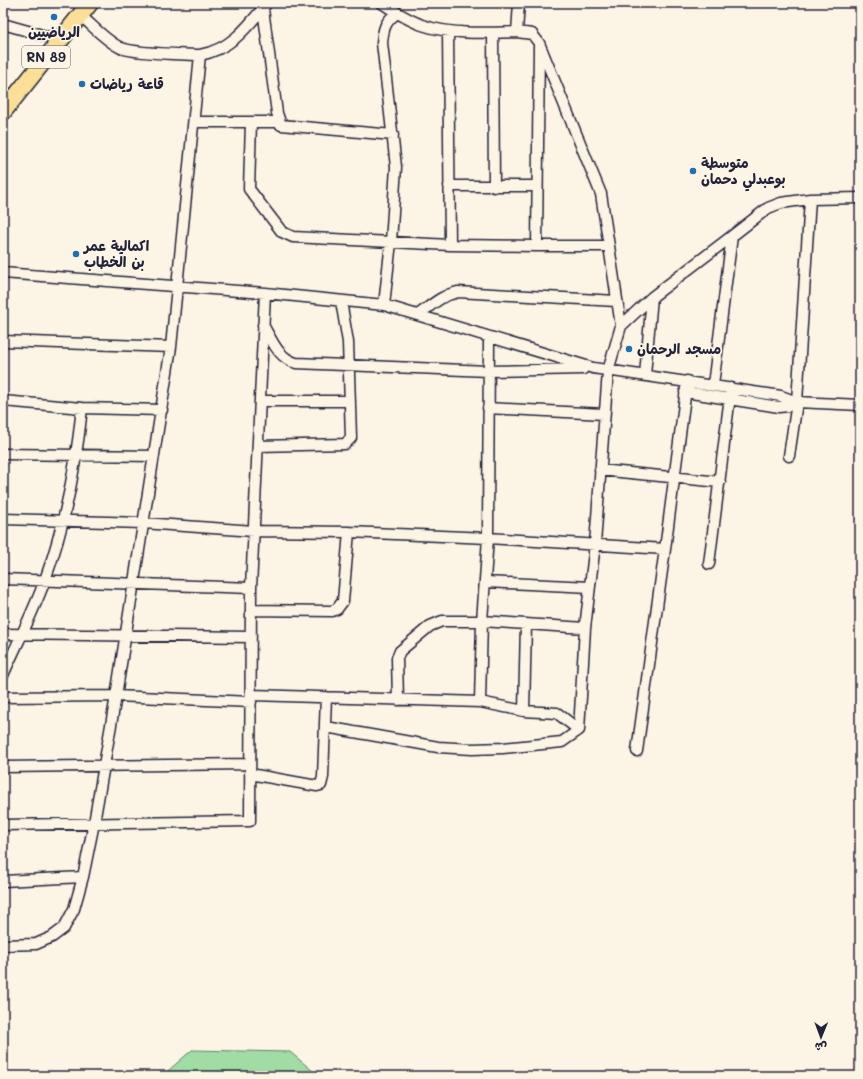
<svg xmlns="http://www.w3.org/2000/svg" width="863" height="1079" viewBox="0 0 863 1079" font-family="Mali,'Playpen Sans Arabic',sans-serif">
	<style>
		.green { fill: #a0dca3; stroke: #617f6f }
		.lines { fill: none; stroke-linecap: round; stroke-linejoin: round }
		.street-casing { stroke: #22223b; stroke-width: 13 }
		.primary-casing { stroke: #22223b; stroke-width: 19 }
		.street { stroke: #fcf5e5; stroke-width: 10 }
		.primary { stroke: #fbdf96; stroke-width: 16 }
		.poi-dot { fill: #1f6fb2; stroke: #fcf5e5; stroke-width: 1.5 }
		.labels { text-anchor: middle; stroke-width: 3.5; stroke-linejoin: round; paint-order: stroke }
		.shield { fill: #fcf5e5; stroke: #63616e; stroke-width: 1 }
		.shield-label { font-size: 13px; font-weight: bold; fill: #22223b }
		.poi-label { font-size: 14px; font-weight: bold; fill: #22223b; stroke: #fcf5e5; text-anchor: start }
	</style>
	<rect width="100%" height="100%" fill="#fcf5e5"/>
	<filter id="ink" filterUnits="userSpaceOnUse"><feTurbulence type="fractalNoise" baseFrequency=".025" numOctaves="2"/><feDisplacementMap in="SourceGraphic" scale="8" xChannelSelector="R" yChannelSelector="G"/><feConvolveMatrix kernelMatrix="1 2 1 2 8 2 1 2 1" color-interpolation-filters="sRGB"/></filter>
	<g filter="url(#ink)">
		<path class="green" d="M192,1050L290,1052L319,1076H162Z"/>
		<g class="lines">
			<defs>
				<path id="street" d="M382,3C394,11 408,20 422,25C451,35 487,33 517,32L519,3
					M263,9L277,113L281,125L393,135
					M3,24L60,40
					M448,31L450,245
					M517,32L532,34L539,43L601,194L609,246
					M493,33L494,187
					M200,55C232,49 248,26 267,3
					M3,94L15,97
					M194,122H279
					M251,122L249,189L282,232L293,237L450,245L537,246L539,43
					M449,186H537
					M860,198L810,199L797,402L860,405
					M3,273L265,293L251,588L250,821L3,825
					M265,293L384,305L593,368L781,396L797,402
					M384,305L391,242L396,167L382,43C383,30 385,20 398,13
					M419,314C432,305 442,295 458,292L616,301
					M263,325C272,340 278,358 296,363L488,371L583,369
					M621,326L652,297L732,236
					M3,341L171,347
					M645,375L652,297
					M713,385L732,236L768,208L781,203L810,199
					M685,392L779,407L788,406L797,402
					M3,401L82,408L162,410
					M260,401H350
					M488,408L604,414
					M258,446L345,444L351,438L348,342L341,301
					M3,454L154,456
					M789,456L797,402
					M600,470L720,482
					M3,519L143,523L254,531L349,532L488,538L665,549
					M709,564L731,388
					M3,579L251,588
					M486,582L590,587
					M251,610L332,611L337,609L343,601L349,532
					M3,634L251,637
					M3,675C17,644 33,613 45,580C65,525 76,466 82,408
					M252,695L480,702L524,711L557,713L579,730L585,628L595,544L608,371L621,326L609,246H537
					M3,697L116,696L251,702
					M398,700L397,658L400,651L430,626L442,621H482L585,628
					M480,702L482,621L488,538L489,338
					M524,711L526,624
					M326,727L438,747L472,749L503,748L562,742L579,730
					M637,751L665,549L687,381
					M3,767L250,764
					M250,774L317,786L321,785L323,777L326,697
					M3,881L83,877
					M3,945L36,944L52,937L64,928L74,909L83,877L94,823L116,696L171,347L200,55C182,54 136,54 121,48C106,41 93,26 80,15"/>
				<path id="primary" d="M3,112L90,3"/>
			</defs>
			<use href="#street" class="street-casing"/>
			<use href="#primary" class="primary-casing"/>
			<use href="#street" class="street"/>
			<use href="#primary" class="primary"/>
		</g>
	</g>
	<g class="poi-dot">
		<circle cx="54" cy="17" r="4"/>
		<circle cx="82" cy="84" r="4"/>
		<circle cx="693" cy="171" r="4"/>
		<circle cx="76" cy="254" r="4"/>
		<circle cx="629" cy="349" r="4"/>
	</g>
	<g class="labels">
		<rect class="shield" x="22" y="46" width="48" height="22" rx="3"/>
		<g class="shield-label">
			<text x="46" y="62">RN 89</text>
		</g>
		<g class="poi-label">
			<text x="54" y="37" text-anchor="middle">الرياضيين</text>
			<text x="90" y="89">قاعة رياضات</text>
			<text x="701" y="168">متوسطة<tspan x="701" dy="16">بوعبدلي دحمان</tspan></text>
			<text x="84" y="251">اكمالية عمر<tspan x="84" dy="16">بن الخطاب</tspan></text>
			<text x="637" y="354">مسجد الرحمان</text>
		</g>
	</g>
	<rect width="863" height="1079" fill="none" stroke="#fcf5e5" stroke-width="16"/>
	<rect x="8" y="8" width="847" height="1063" fill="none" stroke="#22223b" stroke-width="1.5" filter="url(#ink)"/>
	<g transform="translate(821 1037) rotate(181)" stroke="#fcf5e5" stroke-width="3" paint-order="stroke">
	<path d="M0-3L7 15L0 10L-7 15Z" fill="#22223b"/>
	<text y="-6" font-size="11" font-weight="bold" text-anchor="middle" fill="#22223b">ش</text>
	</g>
</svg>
